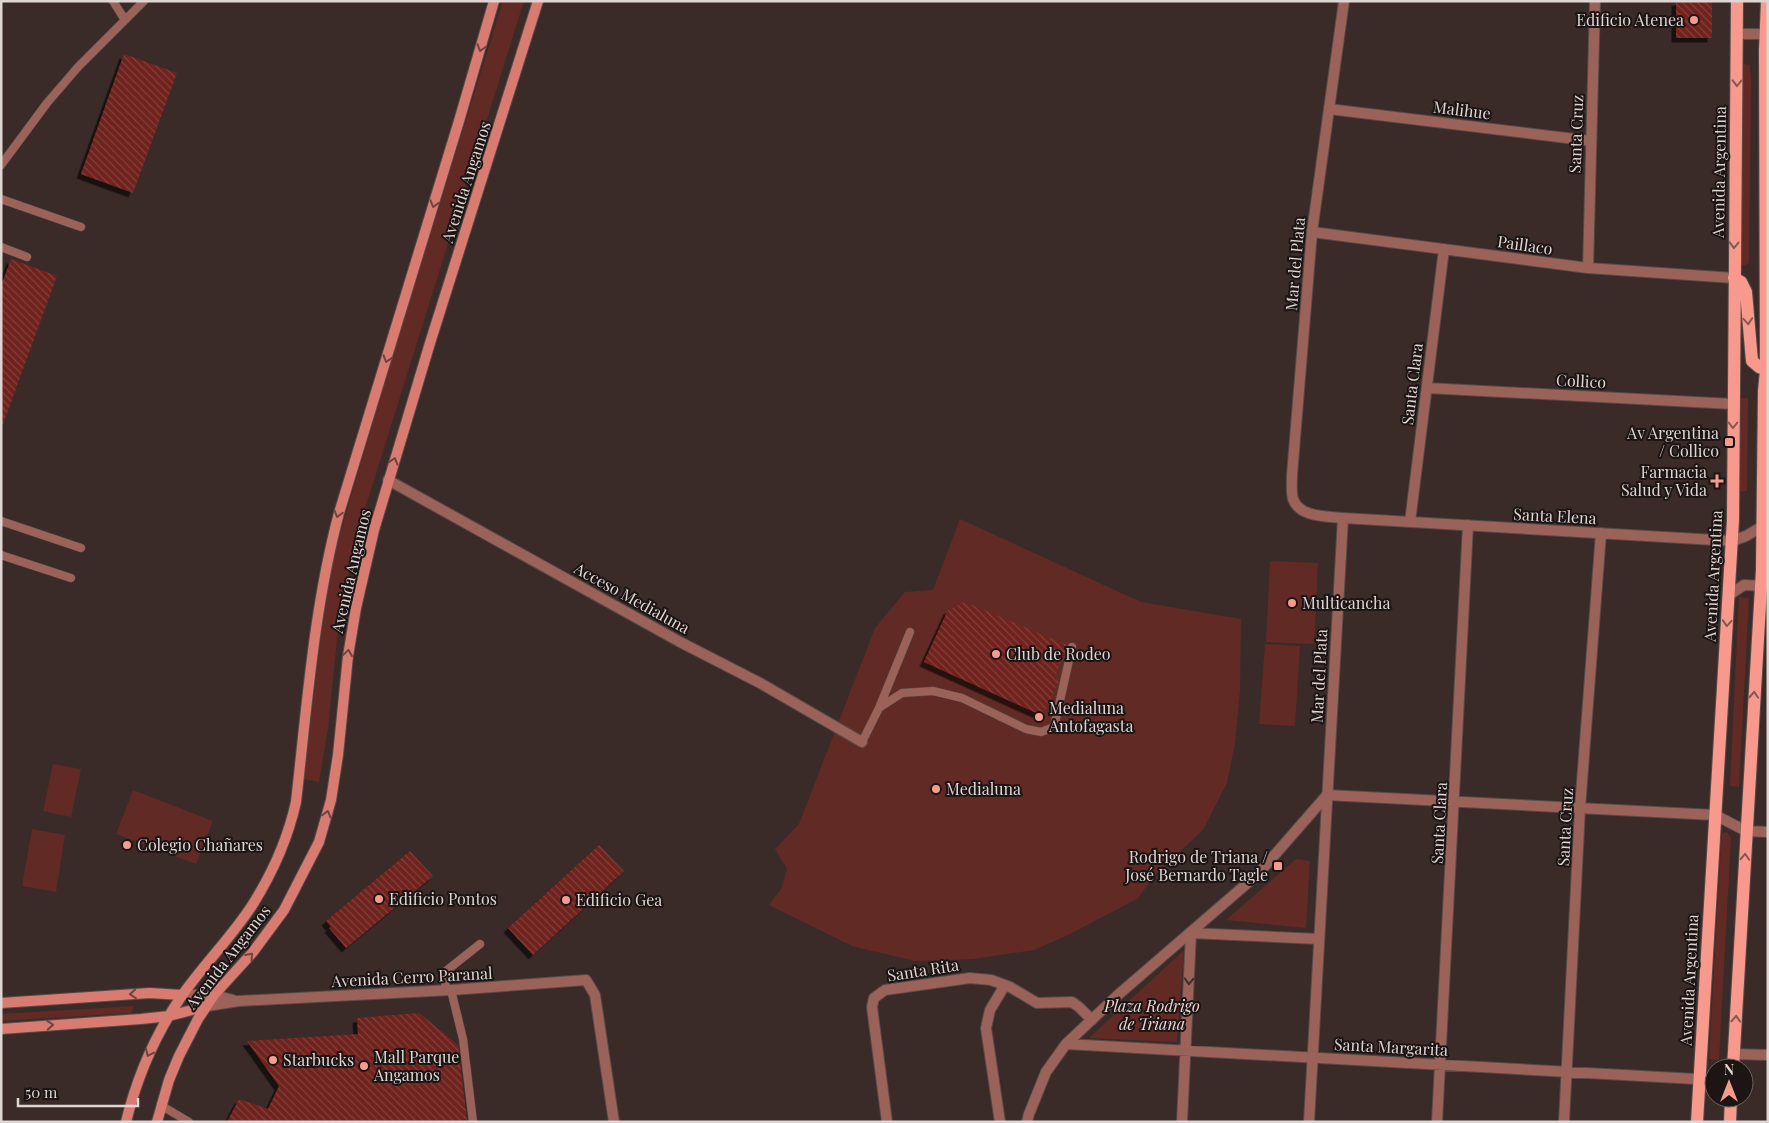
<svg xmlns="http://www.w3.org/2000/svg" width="1769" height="1123" viewBox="0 0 1769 1123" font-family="'Playfair Display',serif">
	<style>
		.green { fill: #622a24 }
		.building { fill: url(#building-back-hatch); filter: url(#shadow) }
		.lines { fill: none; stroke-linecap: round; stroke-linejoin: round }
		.service-casing { stroke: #584a48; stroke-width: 9 }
		.minor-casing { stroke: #584a48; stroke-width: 12 }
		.tertiary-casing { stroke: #584a48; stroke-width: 12 }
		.secondary-casing { stroke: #584a48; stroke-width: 12 }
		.primary-casing { stroke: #584a48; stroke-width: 14 }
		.service { stroke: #9b625a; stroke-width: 8 }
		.minor { stroke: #9b625a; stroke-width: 10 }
		.tertiary { stroke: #9b625a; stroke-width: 10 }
		.secondary { stroke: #d87c71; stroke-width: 10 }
		.primary { stroke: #f8998d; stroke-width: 12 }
		.oneway { stroke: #71433e }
		.oneway2 { stroke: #8a5750 }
		.oneway3 { stroke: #422c29 }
		.poi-dot { fill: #f59c91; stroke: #1c1514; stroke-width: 2 }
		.labels { text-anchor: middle; stroke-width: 4; stroke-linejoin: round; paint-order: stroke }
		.poi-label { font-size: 16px; fill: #dfd6d4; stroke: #1c1514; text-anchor: start }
		.street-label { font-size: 16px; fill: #dfd6d4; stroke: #1c1514 }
		.park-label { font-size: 16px; font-style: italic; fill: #eed5d2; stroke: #1c1514 }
	</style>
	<defs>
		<pattern id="building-back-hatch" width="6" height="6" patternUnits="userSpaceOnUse" patternTransform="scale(1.25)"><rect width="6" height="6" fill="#6f221d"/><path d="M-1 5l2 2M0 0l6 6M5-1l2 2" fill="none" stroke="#83413d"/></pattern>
		<filter id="shadow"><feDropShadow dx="-4.5" dy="4.5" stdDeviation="0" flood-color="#0009"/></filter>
	</defs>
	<rect width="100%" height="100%" fill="#3a2b29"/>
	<path class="green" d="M503,1H524L363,515L340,610L328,728L319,782L304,779L321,635L334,554L391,362Z
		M1744,64L1750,65L1751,81L1749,263L1743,266L1739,259L1741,115Z
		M1739,398H1748L1747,491L1737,492Z
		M960,519L1141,602L1241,619L1240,691L1235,743L1227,783L1203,830L1156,874L1137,899L1068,935L1034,950L973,959L915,961L852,946L769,905L781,889L787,869L775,849L799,824L875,628L905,592L933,590Z
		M1270,561L1318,563L1314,644L1266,642Z
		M1739,597L1749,598L1739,787L1730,786Z
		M1265,644L1300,646L1295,726L1259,724Z
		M53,764L81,769L71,817L43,811Z
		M133,790L213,821L196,864L116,834Z
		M32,829L65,835L56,892L22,886Z
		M1725,832L1728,833L1731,838L1719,1060L1709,1059L1721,844L1722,834Z
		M1296,859L1310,861L1306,928L1226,920Z
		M1184,950L1177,1042L1089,1038Z
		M134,1006L131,1013L1,1021V1014Z"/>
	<path class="building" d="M1676,1H1712V38H1676Z
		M124,54L177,73L133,193L81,174Z
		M11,259L57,276L3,424H1V286Z
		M965,602L1067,645L1064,655L1054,679L1059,681L1058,683L1043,716L924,662L948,610Z
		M599,845L624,871L533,955L508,928Z
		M410,851L433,876L346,948L329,928L331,927L326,921Z
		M419,1013L458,1045L467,1122H227L239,1099L268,1109L279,1086L247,1041L358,1034L357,1018Z"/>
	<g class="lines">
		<defs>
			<path id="service" d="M113,1L125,20
				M1,165L47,103L78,67L144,1
				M1,199L81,227
				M1,247L27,257
				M1,521L81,548
				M1,555L71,578
				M879,708L902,693L933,691L962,698L1026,729L1041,732L1054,727L1072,647
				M862,742L879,708L910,632
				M451,990L463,1039L473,1122
				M445,991L446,971L480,944
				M161,1104L162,1106L189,1122"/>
			<path id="minor" d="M1737,34H1768
				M1329,109L1591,141
				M1312,232L1588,268L1734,278
				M1588,268L1595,1
				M1427,388L1733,404
				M388,480L680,642L760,683L862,742
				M1343,518L1732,541L1746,536L1763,526
				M1410,522L1444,249
				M182,995H214L233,1000
				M207,1006L239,1001L451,990L586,980L595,995L614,1122
				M1066,1044L1714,1080
				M887,1122L872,1007L874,998L885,990L970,978L991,980L1010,987L1037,1003L1072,1002L1079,1007L1092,1020
				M1000,1122L986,1028L990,1010L1005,985
				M1027,1122L1029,1114L1046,1072L1066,1044L1119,994L1258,874L1327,795L1715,815L1746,831L1768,832
				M1182,1122L1191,933L1319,939
				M1437,1122L1468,525
				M1564,1122L1580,808L1601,533"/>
			<path id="tertiary" d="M1729,595L1744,585L1768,586
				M1734,1054L1768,1055
				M1309,1122L1343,518C1327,516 1300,518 1293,499C1291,492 1292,483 1292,475L1312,232L1344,1"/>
			<path id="secondary" d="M1,1003L150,993L182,995
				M1,1029L141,1019L169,1016L207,1006
				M126,1122C137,1077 155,1035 181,997C203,965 232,937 253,904C273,872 288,838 296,802C307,705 314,607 339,513L459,121L494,1
				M157,1122L169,1080L179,1056L198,1019L214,995L253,952L284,910L319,842L331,800L338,755L348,656L356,608L374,530L430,343L538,1"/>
			<path id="primary" d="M1734,278L1741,282L1746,292L1752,361L1759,367L1766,370
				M1733,1068L1762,570L1764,391L1766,370L1765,50L1767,1
				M1697,1122L1733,520L1737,1
				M1730,1122L1731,1098"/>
		</defs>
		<use href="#service" class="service-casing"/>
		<use href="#minor" class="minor-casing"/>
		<use href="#tertiary" class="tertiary-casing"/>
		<use href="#secondary" class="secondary-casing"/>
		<use href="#primary" class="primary-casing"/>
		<use href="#service" class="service"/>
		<use href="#minor" class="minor"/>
		<use href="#tertiary" class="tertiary"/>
		<use href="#secondary" class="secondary"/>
		<use href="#primary" class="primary"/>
	</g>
	<defs><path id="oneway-chevron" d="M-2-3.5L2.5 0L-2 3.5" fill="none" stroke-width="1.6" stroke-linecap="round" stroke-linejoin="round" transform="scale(1.25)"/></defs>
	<g class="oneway">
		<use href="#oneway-chevron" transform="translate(481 48) rotate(106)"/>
		<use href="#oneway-chevron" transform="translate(434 204) rotate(107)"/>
		<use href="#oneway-chevron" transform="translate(387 359) rotate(107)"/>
		<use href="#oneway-chevron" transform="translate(394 461) rotate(-73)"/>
		<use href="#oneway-chevron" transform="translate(338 514) rotate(106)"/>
		<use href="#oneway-chevron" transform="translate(348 653) rotate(-82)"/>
		<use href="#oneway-chevron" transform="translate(327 814) rotate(-75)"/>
		<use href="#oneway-chevron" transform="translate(250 956) rotate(-48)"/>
		<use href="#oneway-chevron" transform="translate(133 994) rotate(176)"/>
		<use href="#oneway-chevron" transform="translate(50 1025) rotate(-4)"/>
		<use href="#oneway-chevron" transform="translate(149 1053) rotate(115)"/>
	</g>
	<g class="oneway2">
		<use href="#oneway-chevron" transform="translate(1737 83) rotate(91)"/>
		<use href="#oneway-chevron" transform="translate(1734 245) rotate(91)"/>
		<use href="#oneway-chevron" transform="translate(1748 321) rotate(86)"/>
		<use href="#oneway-chevron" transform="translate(1733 425) rotate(90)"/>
		<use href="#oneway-chevron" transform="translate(1727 623) rotate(94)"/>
		<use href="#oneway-chevron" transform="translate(1754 695) rotate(-87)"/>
		<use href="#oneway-chevron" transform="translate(1745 857) rotate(-87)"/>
		<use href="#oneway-chevron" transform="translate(1736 1019) rotate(-87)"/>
	</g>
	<use class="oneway3" href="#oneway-chevron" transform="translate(1189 981) rotate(93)"/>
	<g class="poi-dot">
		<circle cx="1694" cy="20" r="5"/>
		<rect x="1724" y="437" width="10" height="10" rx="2.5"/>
		<path d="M1714.5 473.5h5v5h5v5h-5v5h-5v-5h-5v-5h5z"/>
		<circle cx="1292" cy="603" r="5"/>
		<circle cx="996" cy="654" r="5"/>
		<circle cx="1039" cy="717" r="5"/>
		<circle cx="936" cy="789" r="5"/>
		<circle cx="127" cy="845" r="5"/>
		<rect x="1273" y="861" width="10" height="10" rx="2.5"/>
		<circle cx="379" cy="899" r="5"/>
		<circle cx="566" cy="900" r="5"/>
		<circle cx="273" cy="1060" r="5"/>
		<circle cx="364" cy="1066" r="5"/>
	</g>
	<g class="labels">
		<g class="poi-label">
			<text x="1684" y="26" text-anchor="end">Edificio Atenea</text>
			<text x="1719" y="439" text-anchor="end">Av Argentina<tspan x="1719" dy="18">/ Collico</tspan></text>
			<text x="1707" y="478" text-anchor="end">Farmacia<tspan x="1707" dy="18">Salud y Vida</tspan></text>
			<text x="1302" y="609">Multicancha</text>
			<text x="1006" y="660">Club de Rodeo</text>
			<text x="1049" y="714">Medialuna<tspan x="1049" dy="18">Antofagasta</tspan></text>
			<text x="946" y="795">Medialuna</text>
			<text x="137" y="851">Colegio Chañares</text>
			<text x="1268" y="863" text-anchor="end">Rodrigo de Triana /<tspan x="1268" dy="18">José Bernardo Tagle</tspan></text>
			<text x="389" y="905">Edificio Pontos</text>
			<text x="576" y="906">Edificio Gea</text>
			<text x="374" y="1063">Mall Parque<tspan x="374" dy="18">Angamos</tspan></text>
			<text x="283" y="1066">Starbucks</text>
		</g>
		<g class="street-label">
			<text transform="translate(1462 110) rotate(7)" y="6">Malihue</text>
			<text transform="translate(1576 134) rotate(-88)" y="6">Santa Cruz</text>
			<text transform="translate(1719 172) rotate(-89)" y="6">Avenida Argentina</text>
			<text transform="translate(466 182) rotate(-72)" y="6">Avenida Angamos</text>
			<text transform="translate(1525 245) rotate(8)" y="6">Paillaco</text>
			<text transform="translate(1295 264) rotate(-85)" y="6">Mar del Plata</text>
			<text transform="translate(1581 381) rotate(3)" y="6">Collico</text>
			<text transform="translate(1412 384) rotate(-83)" y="6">Santa Clara</text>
			<text transform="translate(1555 516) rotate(3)" y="6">Santa Elena</text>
			<text transform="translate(351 571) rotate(-77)" y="6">Avenida Angamos</text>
			<text transform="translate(1713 576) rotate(-87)" y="6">Avenida Argentina</text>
			<text transform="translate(632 598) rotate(29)" y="6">Acceso Medialuna</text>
			<text transform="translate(1319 676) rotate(-87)" y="6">Mar del Plata</text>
			<text transform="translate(1439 823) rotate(-87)" y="6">Santa Clara</text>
			<text transform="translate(1565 827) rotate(-87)" y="6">Santa Cruz</text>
			<text transform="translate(228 957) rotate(-52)" y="6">Avenida Angamos</text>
			<text transform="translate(923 970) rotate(-9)" y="6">Santa Rita</text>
			<text transform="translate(412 977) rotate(-3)" y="6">Avenida Cerro Paranal</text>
			<text transform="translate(1689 980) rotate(-87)" y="6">Avenida Argentina</text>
			<text transform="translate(1391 1047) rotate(3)" y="6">Santa Margarita</text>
		</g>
		<g class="park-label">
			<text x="1152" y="1012">Plaza Rodrigo<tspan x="1152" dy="18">de Triana</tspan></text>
		</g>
	</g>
	<rect width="1769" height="1123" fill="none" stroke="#dfd6d4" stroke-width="5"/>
	<g transform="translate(1729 1083)"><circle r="24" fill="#1c1514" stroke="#6a6261"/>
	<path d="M0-4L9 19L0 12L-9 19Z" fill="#f59c91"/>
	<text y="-8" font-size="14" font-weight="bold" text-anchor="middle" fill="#dfd6d4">N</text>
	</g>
	<path d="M18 1098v8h120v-8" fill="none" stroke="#dfd6d4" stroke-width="2.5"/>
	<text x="25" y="1098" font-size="15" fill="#dfd6d4" stroke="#1c1514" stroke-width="4" paint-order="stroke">50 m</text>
</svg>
